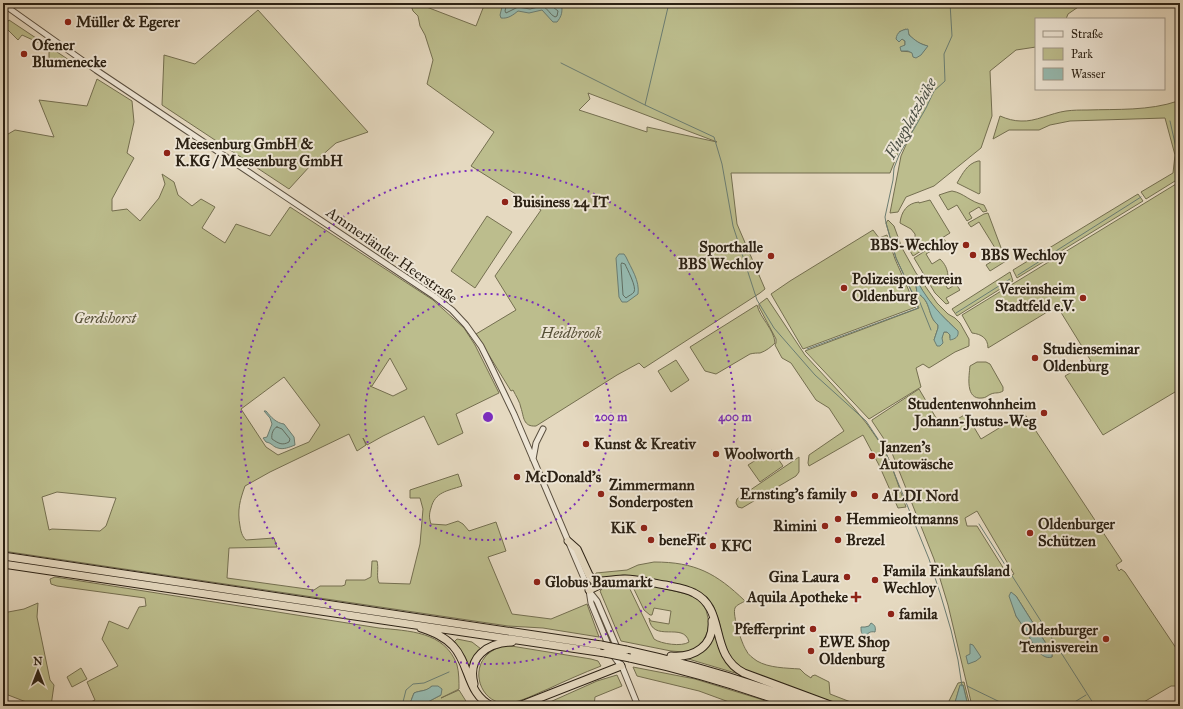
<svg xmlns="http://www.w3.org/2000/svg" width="1183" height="709" viewBox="0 0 1183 709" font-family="'IM FELL Great Primer',serif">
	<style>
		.green { fill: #bcbd8d; stroke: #746f50; fill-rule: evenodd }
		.water { fill: #96bab0; stroke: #6b7d72 }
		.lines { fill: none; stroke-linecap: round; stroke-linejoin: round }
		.shore { stroke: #606e62; stroke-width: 1 }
		.stream { stroke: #6b7d72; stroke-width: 1 }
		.tertiary-casing { stroke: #5a4f3f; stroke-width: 7 }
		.motorway-casing { stroke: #2b2114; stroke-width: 9 }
		.tertiary { stroke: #eee6d6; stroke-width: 5 }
		.motorway { stroke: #e5d9c0; stroke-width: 7 }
		.motorway-bridge-casing { stroke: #2b2114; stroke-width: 9; stroke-linecap: butt }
		.motorway-bridge { stroke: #e5d9c0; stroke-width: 7 }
		.ring { fill: none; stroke: #7b2cbf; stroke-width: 2; stroke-dasharray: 2 4 }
		.poi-dot { fill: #8f2418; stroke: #eee6d6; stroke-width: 1.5 }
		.labels { text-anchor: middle; stroke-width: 4; stroke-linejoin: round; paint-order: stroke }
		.poi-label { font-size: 15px; font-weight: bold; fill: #2b2114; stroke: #eee6d6; text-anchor: start }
		.street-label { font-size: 15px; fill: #2b2114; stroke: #eee6d6 }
		.park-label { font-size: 15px; font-style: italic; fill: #565038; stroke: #eee6d6 }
		.water-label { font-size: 16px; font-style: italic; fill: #4b4f43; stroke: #eee6d6 }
		.centre { fill: #7b2cbf; stroke: #eee6d6; stroke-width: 2 }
		.ring-label { font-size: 12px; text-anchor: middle; font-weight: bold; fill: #7b2cbf; stroke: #eee6d6; stroke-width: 4; stroke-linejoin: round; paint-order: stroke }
	</style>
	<rect width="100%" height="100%" fill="#e5d9c0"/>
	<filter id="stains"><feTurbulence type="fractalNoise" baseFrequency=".005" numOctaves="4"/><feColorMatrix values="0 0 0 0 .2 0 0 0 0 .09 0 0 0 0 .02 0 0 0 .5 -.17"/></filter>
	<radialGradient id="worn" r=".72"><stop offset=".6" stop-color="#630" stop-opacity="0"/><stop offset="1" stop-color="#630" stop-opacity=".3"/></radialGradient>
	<path class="green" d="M410,3H425L424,6L476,26L485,3H568L574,6L575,3H1084L1068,14L1066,19H1036V47L1016,50L990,71L992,116L981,148L934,186L906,197L898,212L890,213L901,156L923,107L898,153L890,173H731L737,224L765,289L760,293L644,368L639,363L617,375L536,426C523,427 524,417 521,408C520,402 516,396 513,390L511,391L476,334L516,310L495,276L541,210L471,166L494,132L427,84L433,60L425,35L420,26L418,16L413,11ZM906,29C910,39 918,43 927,46L924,51L922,53L901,51L905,45V41L902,39L899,32ZM588,93L717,142L647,127V132L579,110L590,99Z
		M258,10L368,132L336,143L310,166L289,189L162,105L164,55L195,64Z
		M9,20L72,62H49V50L46,46L22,35L18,40L4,26Z
		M97,79L132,101L134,122L127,153L134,158L112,199V211L127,209L140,221L159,198L165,184L162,174L174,182L178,195L192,206L201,199L215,207L202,228L225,243L236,224L270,236L290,207L433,300L464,328L475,345L499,393L456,414L463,433L438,445L424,416L383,436L367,445L363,438L366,445L357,451L349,434L270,472L245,486C240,500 237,510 240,526C241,532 242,536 246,540L274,538L277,547L229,548L227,578L314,590L320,586H342L345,585L346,580H365L371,577L372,561H377C379,568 376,577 379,583L410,584L420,544L423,509L420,498H410V490L458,474L462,486C447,491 435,492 431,508C429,514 429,518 431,524L446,525L458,521L463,524L469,531L496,522L506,551L488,557L512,614L551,619L587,604L599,637L543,628L508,626L3,551V137L15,130L54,137L39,100L87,106ZM390,358L407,389L393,396L370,386H372ZM284,377L320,425L309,442L278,455L266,447L241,409ZM57,492L116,498L106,526L100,531L52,529L49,530L42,497Z
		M1178,101C1178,117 1183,134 1177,149L1180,144V389L1103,435L1065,376L1091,361L1057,306L988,348C988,338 981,334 972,333L962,315L1176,184L1175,181L1146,199L1141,192L1173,173L1175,155L1165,118L1070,121L1050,125L1039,130H1009L993,139L1000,116C1007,119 1014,121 1021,121C1035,122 1051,113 1066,111C1073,110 1080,110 1087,110C1117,109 1149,111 1178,101Z
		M978,161H980V193L979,194L957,183C963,173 967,164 978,161Z
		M952,191C964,193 970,202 984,205L987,211L983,212L979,207L969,213L972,218L967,221L957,205L948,210L939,195L948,192Z
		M1138,194L1143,201L1017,278L1013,270Z
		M930,200L950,233L913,256L909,249C911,243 916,240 915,234L911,229L900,223C901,212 907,203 919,202V203Z
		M988,213L1006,261L990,271L986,265L1000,256L979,222L971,227L968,223L984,214Z
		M487,216L512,232L475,288L451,271Z
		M888,220L894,226L902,248L916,273L937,303L948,314L955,318L960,323L969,339V346L955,352L929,368L923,364L916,368L921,387L869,419L805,351L919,308L896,258L886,223ZM915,279L917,281L925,295L938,312L958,331L950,338V335L947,332H943L942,338L934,340L938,328V325C927,316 932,301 917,293Z
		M873,230L879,238L887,235L895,259L916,307L803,349L771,294L790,281Z
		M944,239L946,242L926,254L932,264L940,259C945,264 947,268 948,275L942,279L948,289L956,284L960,290L946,298L949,303L946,304L935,293L914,258Z
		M1010,272L1013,281L957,316L952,309Z
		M767,298L805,355L854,408L867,424L883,447L891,464L906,507L898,508L879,465L863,435L809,466L808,463L809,455L844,431L829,408L816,400L791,363L782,358L775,345L776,343V339L759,307V304Z
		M757,305C760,318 774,329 775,343C771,347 766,351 760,353C757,353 754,353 750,354L716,374L705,371L690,347Z
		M676,360L689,380L671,392L658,371Z
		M977,362H986L990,364L1003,387V391C998,394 996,392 991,394C988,395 986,398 982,398C965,400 969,376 970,366Z
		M919,389L942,428L966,414L981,439L1024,413L1122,561L1116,565L1119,571L1121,569L1125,572L1180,654V686H1171L1137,706H972L948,605L934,559L890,448L872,421V420ZM977,511L1014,574L1009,577L977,526H967L965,518ZM1011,593L1016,596L1052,653V657L1038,650L1036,647L1034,648L1027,632L1016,616Z
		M772,450L783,466L760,482L748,465Z
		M799,457V472L796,476L742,508L738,507L736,503L737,499Z
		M654,562C695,562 716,573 745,601C742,603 736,605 735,608C732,615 742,644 746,650C748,655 753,658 757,661C769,668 786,668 800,669L805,674L811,678L812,676L815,675L829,682L830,694L861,706H840L750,673L736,664L730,656L724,643L719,621L713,605L707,597L694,590L634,576L623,575L602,579L594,578L596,573L627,570L638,565Z
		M55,577L379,628C408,631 445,631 457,665C459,672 459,682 459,689L441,698L459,690L469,706H451L448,703L442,706H432L430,702L422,706H420L441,695L432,686C426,692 421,690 414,693L409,706H83L95,700L87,682L118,666L102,639L109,621L128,629L139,607L146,606L145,598L57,586L51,584L50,579Z
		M627,583L654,639C661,644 682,647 689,642C684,621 652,644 649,618L651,621L669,624L671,611L654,608L652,615H650L644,610L632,585L634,583L653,586L691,595L701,602L706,610L709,622L708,630L704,640L698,647L692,650L684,652L671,651L621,641L600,591C606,584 618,584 627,583Z
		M38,603L37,617L50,680L54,685L51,706L34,705L3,693V613L24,609Z
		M714,629L719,646L742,675L685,658L695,654Z
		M457,639L472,642L481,649L471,666L468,665L463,654L454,642Z
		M505,645L591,659L598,661L601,666C583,673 565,681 548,689C535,694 522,702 507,703C484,705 470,675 485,657C490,651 497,648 505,645Z
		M633,667L695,679L760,699L778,706H740L699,691L637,676Z
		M81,668L87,679L72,687L67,677Z
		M617,675L622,686L595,697L594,706H541L597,681Z
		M964,682L970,706H968L963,685L960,686L954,706H948L949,701L958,683Z"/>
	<path class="water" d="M503,3H553L562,8C562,14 561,17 557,22H553L542,10L529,13L518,11C513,15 508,19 501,18L500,15Z
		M908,29L909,35C915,40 919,44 928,46L921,55L916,58L913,57L912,53L908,51H901L900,47L905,45V41L902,39L899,42L896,39C897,32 901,30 908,29Z
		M619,254H624L626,257C631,268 640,281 638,294L627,302H622L619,297L616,258Z
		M915,278C919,283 921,289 925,294C934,308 946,320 958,331C959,337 955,339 950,340V335L947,332H944L942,338L943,343L940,346H937L934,340L938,328V325C926,315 933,302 917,293Z
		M264,411H266C271,417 276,423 284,424L294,437L295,445C290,447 283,450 278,448C273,447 272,443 266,442L263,438L267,437L272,424L270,418Z
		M1011,592L1016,596L1052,653V657C1046,659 1042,655 1037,651L1038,650L1036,647L1035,648L1027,632L1016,616L1009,596Z
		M871,623C875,625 876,627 875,632C870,631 868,633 865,637C861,634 861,631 861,627H865L869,626Z
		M970,644L973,645L981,657L976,661L968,664L966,656L970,654Z
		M960,685H963L968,706H954Z
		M432,686H438L442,689L441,695L420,706H409L414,693C421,690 425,692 432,686Z"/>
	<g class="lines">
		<path class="shore" d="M507,3L505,11L506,13L518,7L530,9L542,6C548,8 550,15 555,17L557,16L558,11L553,7L552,3
			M622,263L625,264C627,269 637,287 634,292C633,294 628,296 626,298L623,295L621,265Z
			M277,427L282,429L290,439L289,442C282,446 278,443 272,439C271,435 273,428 277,427Z"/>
		<path class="stream" d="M669,3L645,105L714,137L722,164L733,226L757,300L774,328L815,375L866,421L884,448L929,559L940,593L951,630L958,660L962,686
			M561,63L645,105
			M1179,99L1180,98
			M1170,121L1180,166
			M1018,275L1141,197
			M956,313L1010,279
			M931,330L919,300L911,290L896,258L886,223L885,217L893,180L894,168L899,155L926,108L934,91L945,81L944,54L952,36L950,3
			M807,349L918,308L912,293
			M979,524L1095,706
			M967,686L1000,702L1017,706
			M402,706L406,690L413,684L424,683L449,672
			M1068,706L1086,695"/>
		<defs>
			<path id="tertiary" d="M3,4L96,70L434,296L452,310L466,325L481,346L489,362L514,414L589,590L591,603L612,654L621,666
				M533,459L536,443L543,429
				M589,591L597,601L618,650
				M621,664L638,706"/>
			<path id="motorway" d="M568,541L577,549L589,575L594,581C605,582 615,579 625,579C638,579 652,583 665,585C674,587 685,588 694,593C727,609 708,655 744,673L833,706
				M3,556L601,645
				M3,564L605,653
				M589,590L606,582
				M421,628C432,632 444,636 453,646C470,664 467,695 492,706
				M626,650C691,664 751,682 813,706
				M671,656C694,658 714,646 712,621
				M630,658C685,670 740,686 793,706
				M474,684C467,657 487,643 512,642
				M519,706L621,666"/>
		</defs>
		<use href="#tertiary" class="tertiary-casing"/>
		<use href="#motorway" class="motorway-casing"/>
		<use href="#tertiary" class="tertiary"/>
		<use href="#motorway" class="motorway"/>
		<defs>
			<path id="motorway-bridge" d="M601,645L626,650
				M605,653L630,658"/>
		</defs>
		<use href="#motorway-bridge" class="motorway-bridge-casing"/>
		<use href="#motorway-bridge" class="motorway-bridge"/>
	</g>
	<g class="ring">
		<circle cx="488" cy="417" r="123"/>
		<circle cx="488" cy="417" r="247"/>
	</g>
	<g class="poi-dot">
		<circle cx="68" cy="22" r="4"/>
		<circle cx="24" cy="54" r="4"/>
		<circle cx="167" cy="153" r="4"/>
		<circle cx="505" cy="202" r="4"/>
		<circle cx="966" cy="245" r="4"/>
		<circle cx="973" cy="255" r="4"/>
		<circle cx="771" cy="256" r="4"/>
		<circle cx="844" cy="288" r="4"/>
		<circle cx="1083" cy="298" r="4"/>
		<circle cx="1035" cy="358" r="4"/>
		<circle cx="1044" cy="413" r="4"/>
		<circle cx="586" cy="444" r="4"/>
		<circle cx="716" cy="454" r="4"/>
		<circle cx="872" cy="456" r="4"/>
		<circle cx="517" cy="477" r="4"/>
		<circle cx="601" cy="494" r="4"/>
		<circle cx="854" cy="494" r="4"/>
		<circle cx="875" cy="496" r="4"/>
		<circle cx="838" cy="519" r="4"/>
		<circle cx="825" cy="526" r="4"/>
		<circle cx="644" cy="528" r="4"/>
		<circle cx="1030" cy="533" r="4"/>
		<circle cx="651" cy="540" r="4"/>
		<circle cx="838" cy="540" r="4"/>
		<circle cx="713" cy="546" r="4"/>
		<circle cx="847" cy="577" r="4"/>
		<circle cx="875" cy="580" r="4"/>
		<circle cx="537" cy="582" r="4"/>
		<path d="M854 591h4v4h4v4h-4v4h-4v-4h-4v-4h4z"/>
		<circle cx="891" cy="614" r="4"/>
		<circle cx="813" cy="629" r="4"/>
		<circle cx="1106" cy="639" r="4"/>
		<circle cx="811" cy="651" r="4"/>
	</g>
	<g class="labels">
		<g class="poi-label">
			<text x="76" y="27">Müller &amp; Egerer</text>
			<text x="32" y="50">Ofener<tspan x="32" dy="17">Blumenecke</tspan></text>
			<text x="175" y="149">Meesenburg GmbH &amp;<tspan x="175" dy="17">K.KG / Meesenburg GmbH</tspan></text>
			<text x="513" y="207">Buisiness 24 IT</text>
			<text x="958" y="250" text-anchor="end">BBS-Wechloy</text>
			<text x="763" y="252" text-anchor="end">Sporthalle<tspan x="763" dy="17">BBS Wechloy</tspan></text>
			<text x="981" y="260">BBS Wechloy</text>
			<text x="852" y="284">Polizeisportverein<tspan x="852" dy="17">Oldenburg</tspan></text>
			<text x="1075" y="294" text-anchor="end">Vereinsheim<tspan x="1075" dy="17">Stadtfeld e.V.</tspan></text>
			<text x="1043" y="354">Studienseminar<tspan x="1043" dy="17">Oldenburg</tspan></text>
			<text x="1036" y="409" text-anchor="end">Studentenwohnheim<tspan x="1036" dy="17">Johann-Justus-Weg</tspan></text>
			<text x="594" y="449">Kunst &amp; Kreativ</text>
			<text x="880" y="452">Janzen’s<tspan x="880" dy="17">Autowäsche</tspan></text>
			<text x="724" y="459">Woolworth</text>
			<text x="525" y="482">McDonald's</text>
			<text x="609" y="490">Zimmermann<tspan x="609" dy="17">Sonderposten</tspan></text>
			<text x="846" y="499" text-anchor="end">Ernsting's family</text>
			<text x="883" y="501">ALDI Nord</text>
			<text x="846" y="524">Hemmieoltmanns</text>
			<text x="1038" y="529">Oldenburger<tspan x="1038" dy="17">Schützen</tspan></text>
			<text x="817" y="531" text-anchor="end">Rimini</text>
			<text x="636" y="533" text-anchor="end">KiK</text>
			<text x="659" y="545">beneFit</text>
			<text x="846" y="545">Brezel</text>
			<text x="721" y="551">KFC</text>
			<text x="883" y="576">Famila Einkaufsland<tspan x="883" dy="17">Wechloy</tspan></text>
			<text x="839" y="582" text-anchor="end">Gina Laura</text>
			<text x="545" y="587">Globus Baumarkt</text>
			<text x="848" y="602" text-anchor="end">Aquila Apotheke</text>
			<text x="899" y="619">famila</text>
			<text x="805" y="634" text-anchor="end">Pfefferprint</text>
			<text x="1098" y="635" text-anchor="end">Oldenburger<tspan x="1098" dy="17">Tennisverein</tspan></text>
			<text x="819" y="647">EWE Shop<tspan x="819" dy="17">Oldenburg</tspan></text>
		</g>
		<g class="street-label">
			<text transform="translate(392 255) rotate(35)" y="5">Ammerländer Heerstraße</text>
		</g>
		<g class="park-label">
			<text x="105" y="323">Gerdshorst</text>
			<text x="571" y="338">Heidbrook</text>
		</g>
		<g class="water-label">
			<text transform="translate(910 118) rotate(-61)" y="6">Flugplatzbäke</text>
		</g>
	</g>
	<circle cx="488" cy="417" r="6" class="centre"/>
	<g class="ring-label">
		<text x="611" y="421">200 m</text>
		<text x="735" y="421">400 m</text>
	</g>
	<rect width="1183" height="709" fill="none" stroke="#e5d9c0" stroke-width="16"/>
	<rect x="4" y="4" width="1175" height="701" fill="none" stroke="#2b2114" stroke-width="2"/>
	<rect x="8" y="8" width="1167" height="693" fill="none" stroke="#2b2114"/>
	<rect x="1035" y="18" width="130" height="72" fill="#eee6d6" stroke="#a09788"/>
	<rect x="1043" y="31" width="20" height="6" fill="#eee6d6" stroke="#a09788"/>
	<text x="1071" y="38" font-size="12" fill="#2b2114">Straße</text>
	<rect x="1043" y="48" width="20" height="12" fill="#bcbd8d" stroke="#a09788"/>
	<text x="1071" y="58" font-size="12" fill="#2b2114">Park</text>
	<rect x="1043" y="68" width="20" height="12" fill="#96bab0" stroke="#a09788"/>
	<text x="1071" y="78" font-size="12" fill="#2b2114">Wasser</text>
	<g transform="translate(38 671)" stroke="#eee6d6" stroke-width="3" paint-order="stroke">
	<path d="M0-3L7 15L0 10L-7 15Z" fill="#2b2114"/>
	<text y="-6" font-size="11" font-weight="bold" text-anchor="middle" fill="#2b2114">N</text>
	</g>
	<rect width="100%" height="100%" filter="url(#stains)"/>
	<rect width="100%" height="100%" fill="url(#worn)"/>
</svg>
